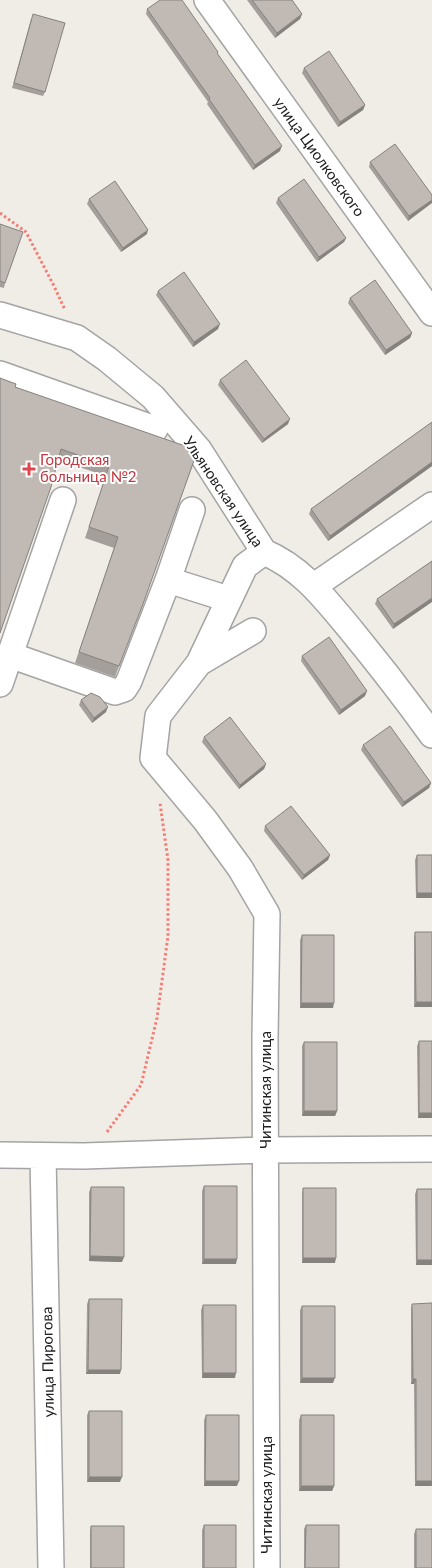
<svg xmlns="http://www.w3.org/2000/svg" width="432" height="1568" viewBox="0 0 432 1568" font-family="Lato,sans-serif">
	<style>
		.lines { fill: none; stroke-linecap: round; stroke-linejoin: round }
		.minor-casing { stroke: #a4a4a4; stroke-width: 28 }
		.path { stroke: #f27e76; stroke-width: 3; stroke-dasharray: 2.5 2.5; stroke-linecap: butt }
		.minor { stroke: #fff; stroke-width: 25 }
		.wall { fill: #a59f9b }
		.shaded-wall { fill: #86827e }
		.building { fill: #c0b9b4; stroke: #86827e }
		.health-dot { fill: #e0444e; stroke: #fff; stroke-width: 2 }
		.labels { text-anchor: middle; stroke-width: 4; stroke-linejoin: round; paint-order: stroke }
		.street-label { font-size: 15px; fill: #202020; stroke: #fff }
		.health-label { font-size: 15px; fill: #be3a42; stroke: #fff; text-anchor: start }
	</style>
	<rect width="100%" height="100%" fill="#f0ede7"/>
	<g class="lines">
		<defs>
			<path id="minor" d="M207,0L432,313
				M0,315L77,338L107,359L153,397L199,450L264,552C302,568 325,599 351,630C379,664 406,699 432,735
				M0,374L155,429
				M264,552L245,566L199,663L158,716L153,758L205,820L240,868L267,914L265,1038L267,1568
				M168,580L228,599
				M314,586L432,505
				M10,655L63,500
				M199,663L253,631
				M0,684L10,655L115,692L124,689L129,681L168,580L192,510
				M0,1155L84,1156L266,1150L432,1149
				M43,1156L51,1568"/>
		</defs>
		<use href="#minor" class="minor-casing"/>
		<path class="path" d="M0,213L26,232L54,286L65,310
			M107,1132L141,1085L157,1018L168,936V860L160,803"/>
		<use href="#minor" class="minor"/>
	</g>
	<path class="wall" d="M247,0H292L302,14L300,19L275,38Z
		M147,9L218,52L217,54L280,151L253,170L207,104L208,102L146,14Z
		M31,19L45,92L43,96L12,88Z
		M304,68L365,105L363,110L338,127L302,73Z
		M370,162L432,195L408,221L369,167Z
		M278,198L346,238L344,242L317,262L276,203Z
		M89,199L147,234L121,252L87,204Z
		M0,224L5,283L4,288L0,287Z
		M158,291L218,329L193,347L156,295Z
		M350,298L412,333L410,338L385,355L348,303Z
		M220,380L288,424L262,443L218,385Z
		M15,387L196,455L115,677L75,663L114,548L85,538L106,476L58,460Z
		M432,422V466L328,541L309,514L311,509Z
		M432,561L393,629L375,604L377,599Z
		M302,656L365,696L339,715L301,661Z
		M81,700L106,712L92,723L79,705Z
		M204,737L266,764L264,769L239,789L202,742Z
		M363,745L431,783L429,788L402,807L361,750Z
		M265,826L330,855L328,860L302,880L264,831Z
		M417,855H432L416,898L415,860Z
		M415,932H432V1007H414V937Z
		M302,935L333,1008H300V940Z
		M419,1041H432V1118H418L417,1046Z
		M304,1042L337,1111L335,1116H302V1046Z
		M204,1186L236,1264H202V1191Z
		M91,1187L122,1262L89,1261V1192Z
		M303,1188L335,1263H302V1193Z
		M417,1189H432V1265H416L415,1194Z
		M89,1299L120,1374H86L87,1304Z
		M412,1304L432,1486H415L414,1384H411V1309Z
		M203,1305L235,1378H202L201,1310Z
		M302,1306L333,1383H300V1310Z
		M89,1411L120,1482H87V1415Z
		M206,1415L237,1486H204V1420Z
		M301,1415L334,1486L332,1491H299V1420Z
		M204,1525L236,1568H202V1530Z
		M306,1525L339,1568H304V1529Z
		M91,1526L124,1568H90V1531Z
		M416,1529L432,1568H414V1534Z"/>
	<path class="shaded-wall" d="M302,14L300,19L275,38L277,33Z
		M365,105L363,110L338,127L340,122Z
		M282,146L280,151L253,170L255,165Z
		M432,200V203L408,221L409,216Z
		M148,230L147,234L121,252L123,248Z
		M346,238L344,242L317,262L319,257Z
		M220,324L218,329L193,347L194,342Z
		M412,333L410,338L385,355L386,350Z
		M290,419L288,424L262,443L264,439Z
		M432,462V466L328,541L330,536Z
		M432,598V602L393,629L394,624Z
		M367,691L365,696L339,715L341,710Z
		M108,707L106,712L92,723L94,718Z
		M266,764L264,769L239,789L240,785Z
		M431,783L429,788L402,807L404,802Z
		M330,855L328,860L302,880L304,875Z
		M417,893H432V898H416Z
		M416,1002H432V1007H414Z
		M301,1003H334L333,1008H300Z
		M304,1111H337L335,1116H302Z
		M419,1113H432V1118H418Z
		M90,1256L124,1257L122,1262L89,1261Z
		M303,1258H336L335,1263H302Z
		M204,1259H237L236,1264H202Z
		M417,1260H432V1265H416Z
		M88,1370H121L120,1374H86Z
		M203,1373H236L235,1378H202Z
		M302,1378H335L333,1383H300Z
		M413,1379H416L414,1384H411Z
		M89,1477H122L120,1482H87Z
		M205,1481H239L237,1486H204Z
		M416,1481H432V1486H415Z
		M301,1486H334L332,1491H299Z"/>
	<path class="building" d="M160,0H182L218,52L217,53L282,146L255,165L209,99L210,98L147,9Z
		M252,0H292L302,14L277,33Z
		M33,14L65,23L45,92L14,83Z
		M329,51L365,105L340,122L304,68Z
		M395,144L432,195V200L409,216L370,162Z
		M304,179L346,238L319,257L278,198Z
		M115,181L148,230L123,248L89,199Z
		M0,224L23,232L5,283L0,281Z
		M184,272L220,324L194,342L158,291Z
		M375,280L412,333L386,350L350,298Z
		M246,360L290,419L264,439L220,380Z
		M0,378L16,384L15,387L191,448L196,455L143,604L119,666L79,652L118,537L89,527L109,466L61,449L51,487L0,633Z
		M432,422V462L330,536L311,509Z
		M432,561V598L394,624L377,599Z
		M329,637L367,691L341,710L302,656Z
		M91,693L100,697L108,707L94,718L81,700Z
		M230,717L266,764L240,785L204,737Z
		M390,726L431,783L404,802L363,745Z
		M291,806L330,855L304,875L265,826Z
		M417,855H432V893H417Z
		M415,932H432V1002H416Z
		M302,935H334V1003H301Z
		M419,1041H432V1113H419Z
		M304,1042H337V1111H304Z
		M204,1186H237V1259H204Z
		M91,1187H124V1257L90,1256Z
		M303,1188H336V1258H303Z
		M417,1189H432V1260H417Z
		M89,1299H122L121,1370H88Z
		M432,1303V1481H416V1379H413L412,1304Z
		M203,1305H236V1373H203Z
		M302,1306H335V1378H302Z
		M89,1411H122V1477H89Z
		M206,1415H239V1481H205Z
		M301,1415H334V1486H301Z
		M204,1525H236V1568H204Z
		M306,1525H339V1568H305Z
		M91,1526H124V1568H91Z
		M416,1529H432V1568H416Z"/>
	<path class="health-dot" d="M26.5 461.5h5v5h5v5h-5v5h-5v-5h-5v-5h5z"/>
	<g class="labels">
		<g class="street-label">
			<text transform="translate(319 157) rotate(54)" y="5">улица Циолковского</text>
			<text transform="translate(223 492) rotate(56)" y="5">Ульяновская улица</text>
			<text transform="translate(266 1090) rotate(-90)" y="5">Читинская улица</text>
			<text transform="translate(48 1362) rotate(-91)" y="5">улица Пирогова</text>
			<text transform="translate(267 1495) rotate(-90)" y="5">Читинская улица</text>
		</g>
		<g class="health-label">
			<text x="40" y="465">Городская<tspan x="40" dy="17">больница №2</tspan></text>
		</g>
	</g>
</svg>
